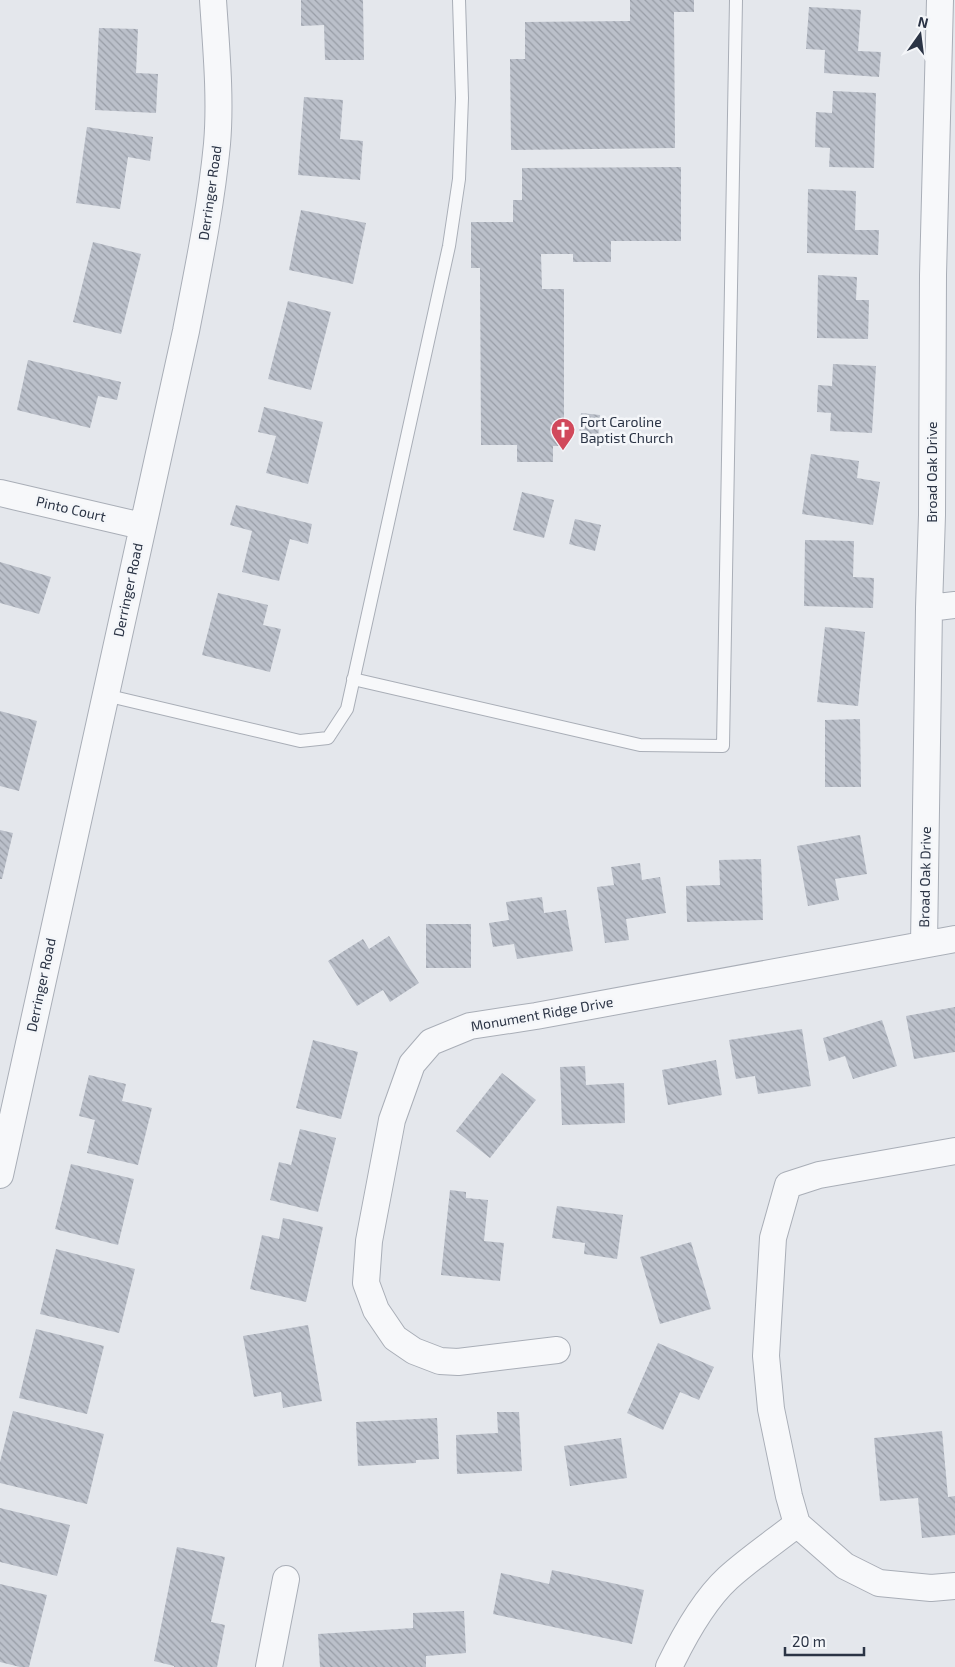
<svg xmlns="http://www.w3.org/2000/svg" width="955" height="1667" viewBox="0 0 955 1667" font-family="'Exo 2',sans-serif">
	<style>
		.building { fill: url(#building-back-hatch) }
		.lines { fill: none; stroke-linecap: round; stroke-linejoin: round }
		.lane-casing { stroke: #a9aeb7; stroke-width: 14 }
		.street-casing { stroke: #a9aeb7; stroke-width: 28 }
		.lane { stroke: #f7f8fa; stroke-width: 12 }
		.street { stroke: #f7f8fa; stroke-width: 26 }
		.labels { text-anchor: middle; stroke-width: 5; stroke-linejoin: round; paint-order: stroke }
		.street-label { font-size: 14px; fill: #2b3445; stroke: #f4f6f9 }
		.poi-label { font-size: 14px; fill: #2b3445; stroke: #f4f6f9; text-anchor: start }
	</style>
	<defs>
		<pattern id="building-back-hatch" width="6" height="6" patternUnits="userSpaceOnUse" patternTransform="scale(1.25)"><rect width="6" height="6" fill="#bbc0ca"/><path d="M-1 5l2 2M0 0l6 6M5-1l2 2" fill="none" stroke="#989da6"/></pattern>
	</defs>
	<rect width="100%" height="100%" fill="#e4e7ec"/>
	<path class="building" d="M301,0H363L364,60H325L324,25L301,26Z
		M630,0H694V12H674L675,148L511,150L510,59H525V22L630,21Z
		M809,7L861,10L858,51L881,52L879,77L824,73L825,50L806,49Z
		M99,28L138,29L136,73L158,74L156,113L95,110Z
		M833,91L876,93L874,168L829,167L830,148L815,147L816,112L832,113Z
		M304,97L343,100L340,139L363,141L360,180L298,175Z
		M87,127L153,137L150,161L128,157L120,209L76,203Z
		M681,167V241H611V262H573V254H541L542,289H564V446H553V462H517V445H481L480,268H471V222H513V200H522V168Z
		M808,189L856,191L855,230H879L878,255L807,253Z
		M301,210L366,223L353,284L289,270Z
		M93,242L141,254L121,334L73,322Z
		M818,275L857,277L856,300H869L868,339L817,338Z
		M288,301L331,312L311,390L268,379Z
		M28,360L121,382L117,400L98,396L90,428L17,410Z
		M833,364L876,366L872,433L830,431L831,413L817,412L818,385L832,386Z
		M264,407L323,422L308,484L266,473L276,436L258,432Z
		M581,413L600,415L598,440L579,438Z
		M811,454L859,461L857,478L880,482L873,525L802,514Z
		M522,492L554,500L544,538L513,530Z
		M236,505L312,524L308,544L290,539L279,581L242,572L252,531L230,525Z
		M575,519L601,525L595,551L569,544Z
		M805,540L854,541L853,577L874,578L873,608L804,606Z
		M0,562L51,577L39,614L0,603Z
		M218,593L268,605L263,625L281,629L270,672L202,655Z
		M825,627L865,632L858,706L817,702Z
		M0,711L37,721L19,791L0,786Z
		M860,719L861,787H825V720Z
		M0,830L13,833L2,879H0Z
		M860,835L867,874L835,879L839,900L808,906L797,846Z
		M761,859L763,920L687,922L686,886L720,885L719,860Z
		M640,863L642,880L660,877L666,913L626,919L629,940L605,943L597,887L614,885L611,867Z
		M542,897L544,913L566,910L573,951L517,959L514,944L493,947L489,923L509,920L506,902Z
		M426,924H471V968H426Z
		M389,936L419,983L390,1002L383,990L357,1006L328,961L363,939L369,949Z
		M955,1007V1052L914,1059L906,1016Z
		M882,1020L897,1066L853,1079L845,1056L829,1061L823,1038Z
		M802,1029L811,1086L758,1094L755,1076L736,1079L729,1040Z
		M313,1040L358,1052L341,1119L296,1108Z
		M716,1060L722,1095L668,1105L662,1070Z
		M585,1066L586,1085L624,1083L625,1123L562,1125L560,1067Z
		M502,1073L536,1100L490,1158L456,1131Z
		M89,1075L126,1084L122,1101L152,1108L138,1165L87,1153L95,1120L79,1116Z
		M300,1129L336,1138L318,1212L270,1200L279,1162L291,1165Z
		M71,1164L134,1179L118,1245L55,1229Z
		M450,1190L466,1192V1198L488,1200L484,1241L504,1243L500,1281L441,1275Z
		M557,1206L623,1215L617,1259L584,1254L585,1243L552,1238Z
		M283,1218L323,1227L306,1302L250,1289L262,1235L279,1239Z
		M691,1242L711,1309L660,1324L640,1257Z
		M56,1249L135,1269L119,1333L40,1314Z
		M308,1325L322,1401L283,1408L281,1392L254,1397L243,1336Z
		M36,1329L104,1346L87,1414L19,1398Z
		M658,1343L714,1367L699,1400L680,1392L663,1430L627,1413Z
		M13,1411L104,1434L87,1504L0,1483V1462Z
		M497,1412H519L522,1471L457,1474L456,1435L498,1433Z
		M437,1418L439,1459L416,1460V1463L358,1466L356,1422Z
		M942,1431L948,1497L955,1496V1535L922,1538L918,1498L880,1501L874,1438Z
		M621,1438L627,1478L570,1486L564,1446Z
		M0,1508L70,1525L57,1576L0,1562Z
		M177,1547L225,1557L211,1622L225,1625L217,1667H174V1666L154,1661Z
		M552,1570L644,1590L632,1644L493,1614L501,1573L549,1584Z
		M0,1584L47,1595L29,1667H20L0,1662Z
		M464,1611L466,1653L426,1656V1667H320L318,1634L413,1628V1613Z"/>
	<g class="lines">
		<defs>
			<path id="lane" d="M353,679L640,745L723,746L736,0
				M105,695L300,741L328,738L347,709L449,246L459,179L462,98L459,0"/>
			<path id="street" d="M0,493L142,526
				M929,608L955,605
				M924,944L929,608L932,515L933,275L940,0
				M0,1175L186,331C198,269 211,207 217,144C221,98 216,46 213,0
				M557,1350L458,1362L440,1361L414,1351L395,1338L376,1310L366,1283L369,1241L392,1120L412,1064L431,1042L470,1026L536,1016L955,939
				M797,1524L789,1496L771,1409L766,1356L773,1238L788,1185L819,1175L955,1151
				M797,1524L845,1566L879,1583L931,1588L955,1586
				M269,1667L286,1579
				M669,1667C683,1638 704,1600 728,1578C749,1559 774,1542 797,1524"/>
		</defs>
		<use href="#lane" class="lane-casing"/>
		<use href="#street" class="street-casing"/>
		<use href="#lane" class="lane"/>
		<use href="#street" class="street"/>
	</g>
	<defs>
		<symbol id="church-pin" viewBox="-11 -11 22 30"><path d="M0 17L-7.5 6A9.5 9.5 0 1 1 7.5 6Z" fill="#d1495b" stroke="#f4f6f9"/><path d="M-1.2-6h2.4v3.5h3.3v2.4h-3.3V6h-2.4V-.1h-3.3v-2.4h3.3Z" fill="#fff"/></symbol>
	</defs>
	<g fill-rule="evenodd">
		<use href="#church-pin" x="549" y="416" width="28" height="38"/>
	</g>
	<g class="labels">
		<g class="street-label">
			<text transform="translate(210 193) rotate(-82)" y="5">Derringer Road</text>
			<text transform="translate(932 472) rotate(-90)" y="5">Broad Oak Drive</text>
			<text transform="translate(71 509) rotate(13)" y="5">Pinto Court</text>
			<text transform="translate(128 590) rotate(-78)" y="5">Derringer Road</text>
			<text transform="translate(925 877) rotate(-89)" y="5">Broad Oak Drive</text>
			<text transform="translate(41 985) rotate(-78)" y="5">Derringer Road</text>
			<text transform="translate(542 1014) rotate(-10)" y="5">Monument Ridge Drive</text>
		</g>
		<g class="poi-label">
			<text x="580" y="427">Fort Caroline<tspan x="580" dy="16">Baptist Church</tspan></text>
		</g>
	</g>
	<g transform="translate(920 35) rotate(14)" stroke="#f4f6f9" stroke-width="4" paint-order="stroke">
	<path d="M0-4L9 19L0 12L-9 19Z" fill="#2b3445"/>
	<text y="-8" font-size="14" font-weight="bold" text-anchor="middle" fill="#2b3445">N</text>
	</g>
	<path d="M785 1647v8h79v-8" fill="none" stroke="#2b3445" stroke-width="2.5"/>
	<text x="792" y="1647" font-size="15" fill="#2b3445" stroke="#f4f6f9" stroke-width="4" paint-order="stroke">20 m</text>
</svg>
